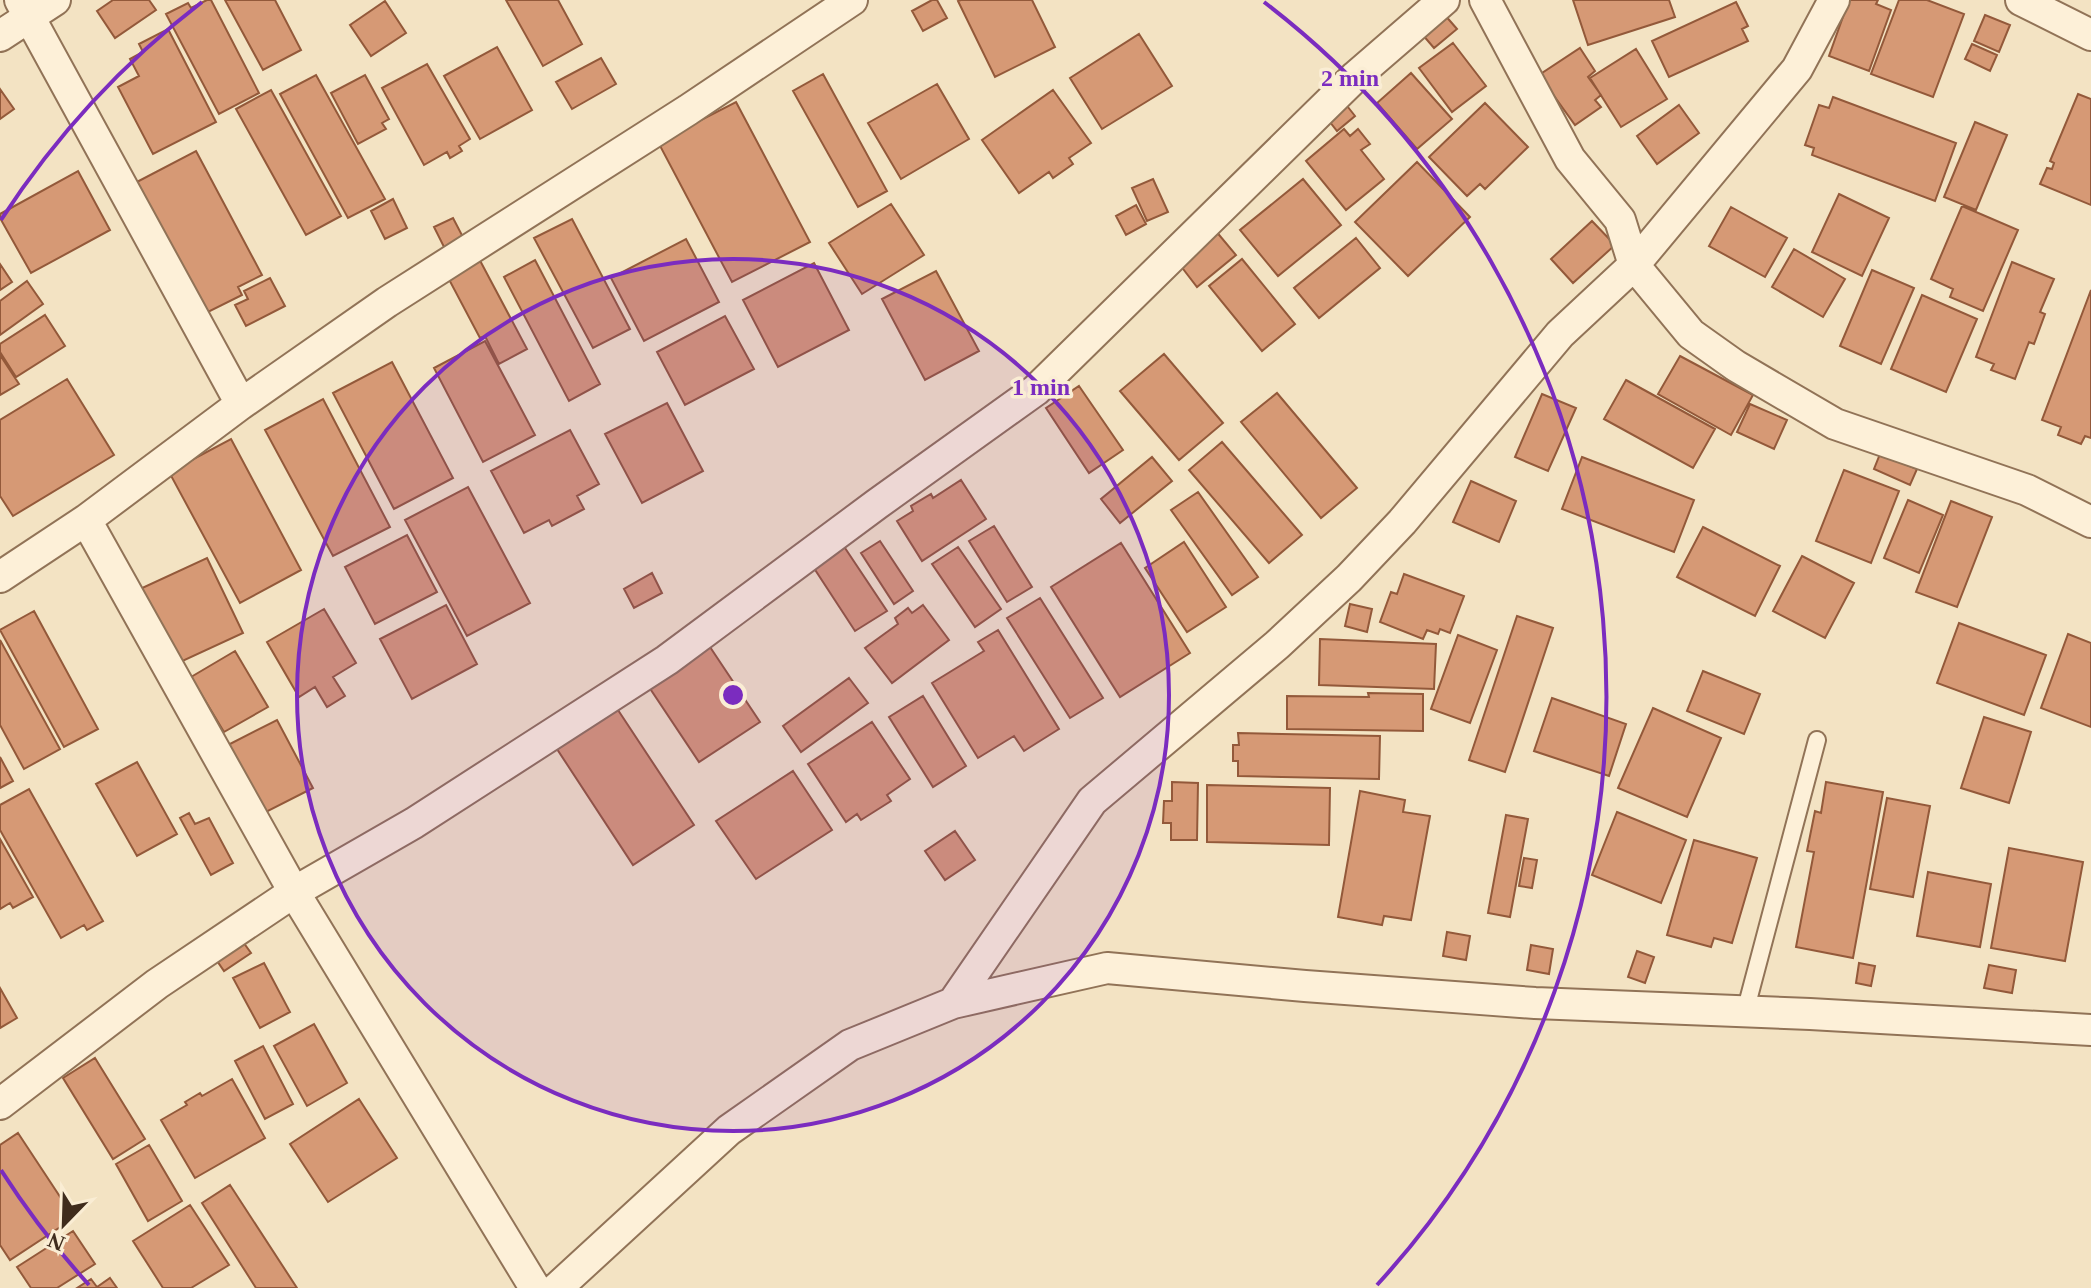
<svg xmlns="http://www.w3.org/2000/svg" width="2091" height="1288" viewBox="0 0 2091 1288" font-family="Georgia,serif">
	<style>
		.building { fill: #d69975; stroke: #93593a; stroke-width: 2 }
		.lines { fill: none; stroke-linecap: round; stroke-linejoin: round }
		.lane-casing { stroke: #917357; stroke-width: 20 }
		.street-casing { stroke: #917357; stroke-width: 34 }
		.lane { stroke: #fdf0d8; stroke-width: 16 }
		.street { stroke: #fdf0d8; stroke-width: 30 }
		.ring { fill: none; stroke: #7b2cbf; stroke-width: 4 }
		.centre { fill: #7b2cbf; stroke: #faedd4; stroke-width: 4 }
		.ring-label { font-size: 24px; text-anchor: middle; font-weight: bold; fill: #7b2cbf; stroke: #faedd4; stroke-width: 7; stroke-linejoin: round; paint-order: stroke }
	</style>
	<rect width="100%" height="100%" fill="#f3e3c3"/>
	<path class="building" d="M113,0H149L156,10L115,38L97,11Z
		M207,0H211L259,93L219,114L166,14L188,3L191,8Z
		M225,0H275L301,50L263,70Z
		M506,0H558L582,44L543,66Z
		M932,0H937L947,18L923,31L912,11Z
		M961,0H1032L1055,47L995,77L958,1Z
		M1573,0H1669L1675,17L1588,45Z
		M1849,0H1878L1876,4L1891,10L1869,71L1829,56Z
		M1899,0H1927L1964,14L1933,97L1871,74Z
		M385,1L406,33L371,56L350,25Z
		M1736,2L1748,26L1742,29L1748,41L1669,77L1652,41Z
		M1444,14L1457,29L1434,48L1422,34Z
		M1985,15L2010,25L1999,52L1974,41Z
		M168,29L216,122L153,154L118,87L139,76L130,59L143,52L139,44Z
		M1139,34L1172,86L1102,129L1070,78Z
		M1453,43L1486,86L1452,112L1419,68Z
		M1972,44L1997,55L1990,71L1965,59Z
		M497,47L532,110L480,139L444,76Z
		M1580,48L1595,71L1588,77L1601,95L1595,100L1601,107L1575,125L1539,75Z
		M1636,49L1667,99L1621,127L1590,78Z
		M601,58L616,84L572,109L556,82Z
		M427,64L470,139L459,146L462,151L450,158L447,152L424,165L382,88Z
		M1411,73L1452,119L1417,149L1377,103Z
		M823,74L887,191L858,207L793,91Z
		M316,75L385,199L348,218L280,94Z
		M365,75L389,119L382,123L386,129L358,144L331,93Z
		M937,84L969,139L901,179L868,123Z
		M0,89L14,109L0,119Z
		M271,90L341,216L306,235L236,109Z
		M1053,90L1091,143L1069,158L1073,164L1053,178L1049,172L1019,193L982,140Z
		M2078,94L2091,99V205L2040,184L2047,168L2052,169L2054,163L2050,161Z
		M1833,97L1956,143L1935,201L1812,155L1814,148L1805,145L1819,105L1829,108Z
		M736,102L810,242L732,282L658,142Z
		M1344,102L1355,116L1337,131L1326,117Z
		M1485,103L1528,147L1485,189L1480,184L1467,196L1429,157Z
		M1679,105L1699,133L1657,164L1637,136Z
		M1975,122L2007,135L1976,210L1944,197Z
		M1344,129L1350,136L1358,129L1370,144L1361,150L1384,179L1346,210L1306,161Z
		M196,151L262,275L238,287L242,295L202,315L133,184Z
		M1417,162L1470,217L1408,276L1355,222Z
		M78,171L110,230L31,273L0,218V214Z
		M1153,179L1168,212L1147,221L1132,188Z
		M1303,179L1341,225L1278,276L1240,230Z
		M1839,194L1889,218L1862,276L1812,252Z
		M393,199L407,228L385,239L371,211Z
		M891,204L924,255L862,294L829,243Z
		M1136,205L1146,224L1126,235L1116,216Z
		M1962,206L2018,230L1983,311L1950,297L1953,289L1931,279Z
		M1731,207L1787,238L1765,277L1709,246Z
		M453,218L465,241L446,251L434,227Z
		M572,219L630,329L593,348L534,238Z
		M1592,221L1615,245L1573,283L1551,259Z
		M1215,230L1236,255L1197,287L1177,261Z
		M1356,238L1380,268L1319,318L1294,288Z
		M686,239L719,302L644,341L611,278Z
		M1794,249L1845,279L1823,317L1772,287Z
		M476,253L527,349L499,364L485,336L480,338L444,270Z
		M1242,259L1295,324L1262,351L1209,286Z
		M535,260L600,384L569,401L504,277Z
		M2012,262L2054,279L2040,312L2045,314L2034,344L2029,342L2015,379L1991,370L1994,364L1976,357Z
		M814,263L849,330L778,367L743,300Z
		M0,264L12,282L0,290Z
		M1872,270L1914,288L1881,364L1840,346Z
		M936,271L979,351L925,380L882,299Z
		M270,278L285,306L246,326L235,305L248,299L244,291Z
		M27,281L43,304L0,335V301Z
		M2091,290V438L2085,436L2081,444L2058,435L2061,427L2042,420Z
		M1922,295L1977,319L1946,392L1891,369Z
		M45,315L65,346L16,377L0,352V344Z
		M725,316L754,369L685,405L657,352Z
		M485,341L535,435L483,462L434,368Z
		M1164,354L1223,423L1179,460L1120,391Z
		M0,355L19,384L0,395Z
		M1680,356L1753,395L1731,435L1658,394Z
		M392,362L453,478L394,509L333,393Z
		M67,379L114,455L13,516L0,496V420Z
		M1626,380L1715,429L1693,468L1604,419Z
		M1079,386L1123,450L1089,473L1046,408Z
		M1277,393L1357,488L1321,518L1241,422Z
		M1542,394L1576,408L1548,471L1515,457Z
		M323,399L390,527L333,556L265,430Z
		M667,403L703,471L642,503L605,434Z
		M1750,404L1787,420L1774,449L1737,432Z
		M570,430L599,484L577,496L584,509L552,526L549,520L524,533L491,471Z
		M231,439L301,570L240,603L169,472Z
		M1222,442L1302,535L1269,563L1189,470Z
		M1880,454L1917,469L1910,485L1874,469Z
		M1152,457L1172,481L1120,523L1101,499Z
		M1582,457L1694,500L1674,552L1562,509Z
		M1844,470L1899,491L1871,563L1816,541Z
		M961,480L986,519L922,561L897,521L913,511L911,506L931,494L933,498Z
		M1471,481L1516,501L1499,542L1453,522Z
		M468,487L530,603L467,636L405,520Z
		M1198,492L1258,577L1232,595L1171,510Z
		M1908,500L1943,515L1919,573L1884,558Z
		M1951,501L1992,517L1957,607L1916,592Z
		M994,526L1032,587L1007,602L969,541Z
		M1703,527L1780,566L1755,616L1677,577Z
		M407,535L437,592L375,624L345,567Z
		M880,541L913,591L894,604L861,553Z
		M841,542L887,611L855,631L810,562Z
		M1184,542L1226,607L1187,632L1145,568Z
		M1121,543L1190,653L1120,697L1051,587Z
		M958,547L1001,609L975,627L932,564Z
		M1802,556L1854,583L1825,638L1773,611Z
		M207,558L243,633L176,664L140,589Z
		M652,573L662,593L634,608L624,589Z
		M1404,574L1464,596L1450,633L1440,629L1438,634L1427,630L1423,639L1380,622L1391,592L1397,594Z
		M1040,598L1103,698L1070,718L1007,618Z
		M1350,604L1372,609L1367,632L1345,626Z
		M446,605L477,664L412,699L380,639Z
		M923,605L949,640L892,683L865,648L898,624L895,618L908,608L912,613Z
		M324,609L356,663L333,677L345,696L327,707L315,687L299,697L267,642Z
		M34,611L98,729L64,747L0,630Z
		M1517,616L1553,628L1505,772L1469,760Z
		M1959,623L2046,655L2024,715L1937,683Z
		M998,630L1059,729L1024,751L1014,736L978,758L932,683L984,651L978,642Z
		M2068,634L2091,643V727L2041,708Z
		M1458,635L1497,650L1470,723L1431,709Z
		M1320,639L1436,644L1434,689L1319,685Z
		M0,640L60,749L24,769L0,725Z
		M710,647L760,722L699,762L649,687Z
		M235,651L268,707L224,732L191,677Z
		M1703,671L1760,694L1744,734L1687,711Z
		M849,678L868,703L801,752L783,726Z
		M1368,693L1423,694V731L1287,729V696L1369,697Z
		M923,696L966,766L933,787L889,717Z
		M1552,698L1626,724L1609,776L1534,751Z
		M616,707L694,825L633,865L555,746Z
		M1653,708L1721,738L1687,817L1618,788Z
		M1984,717L2031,732L2009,803L1961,788Z
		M277,720L313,788L262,814L226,746Z
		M872,722L910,779L887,795L891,801L861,820L857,814L846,822L808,764Z
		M1238,733L1380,736L1379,779L1238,776V761H1233V745H1239Z
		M0,757L13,781L0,788Z
		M137,762L177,834L137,856L96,784Z
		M793,771L832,830L756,879L716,821Z
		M1172,782L1198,783L1197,840H1171V823H1163L1164,801H1172Z
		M1826,782L1883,792L1853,958L1796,947L1814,852L1807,851L1815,811L1821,813Z
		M1207,785L1330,788L1329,845L1207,842Z
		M29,789L103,921L87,930L84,925L61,938L0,830V805Z
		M1360,791L1405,800L1403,812L1430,816L1411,920L1384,916L1382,925L1338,917Z
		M1887,798L1930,806L1913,897L1870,889Z
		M1617,812L1686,840L1661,903L1592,875Z
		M189,813L195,824L209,818L233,863L211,875L180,818Z
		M1506,815L1528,819L1510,917L1488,913Z
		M955,831L975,860L945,880L925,851Z
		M0,839L33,897L13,908L10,903L0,909Z
		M1694,840L1757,858L1732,943L1714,938L1711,947L1667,935Z
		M2009,848L2083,862L2065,961L1991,948Z
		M1524,858L1537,860L1532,888L1519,886Z
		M1928,872L1991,884L1980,947L1917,936Z
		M1447,932L1470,936L1466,960L1443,956Z
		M238,935L251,953L224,971L211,952Z
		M1531,945L1553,949L1549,974L1527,970Z
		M1637,951L1654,957L1645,983L1628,977Z
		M264,963L290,1012L260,1028L233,978Z
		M1859,963L1875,966L1871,986L1856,983Z
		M1989,965L2016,970L2012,993L1984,988Z
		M0,988L17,1018L0,1028Z
		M314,1024L347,1083L307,1106L274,1046Z
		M263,1046L293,1104L265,1119L235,1061Z
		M95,1058L145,1139L113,1159L63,1078Z
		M232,1079L265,1138L195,1178L161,1120L187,1105L185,1102L200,1093L202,1096Z
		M359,1099L397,1158L328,1202L290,1144Z
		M18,1133L74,1218L10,1260L0,1245V1145Z
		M149,1145L182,1201L148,1221L116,1164Z
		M230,1185L297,1288H256L202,1203Z
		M190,1205L229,1265L191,1288H163L133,1241Z
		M73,1231L95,1264L57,1288H31L17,1267Z
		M110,1278L117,1288H77L91,1279L97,1287Z"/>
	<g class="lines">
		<defs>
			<path id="lane" d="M1745,1012L1817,740"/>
			<path id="street" d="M1485,0L1570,159L1620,220L1634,265L1691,334L1736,366L1835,424L2027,490L2091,522
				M2021,0L2091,35
				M0,36L55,0
				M241,404L387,302L688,110L852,0
				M86,520L294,892L535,1288
				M0,577L86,520L241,404L20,0
				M953,1003L1092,801L1277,645L1349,578L1402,522L1560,334L1634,265L1797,69L1834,0
				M0,1104L157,984L294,892L414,823L667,660L877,504L1036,390L1356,76L1444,0
				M557,1288L729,1130L850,1045L953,1003L1107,968L1305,986L1535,1003L1810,1014L2091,1030"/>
		</defs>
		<use href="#lane" class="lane-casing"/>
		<use href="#street" class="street-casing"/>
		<use href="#lane" class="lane"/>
		<use href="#street" class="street"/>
	</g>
	<circle cx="733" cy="695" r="436" fill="#7b2cbf" fill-opacity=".12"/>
	<g class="ring">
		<circle cx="733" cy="695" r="436"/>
		<path d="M89 1285A873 873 0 0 1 1 1170M1 220A873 873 0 0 1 202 2M1264 2A873 873 0 0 1 1377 1285"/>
	</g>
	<circle cx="733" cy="695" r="12" class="centre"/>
	<g class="ring-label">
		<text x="1350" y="86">2 min</text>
		<text x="1041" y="395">1 min</text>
	</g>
	<g transform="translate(64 1224) rotate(203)" stroke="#faedd4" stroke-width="6" paint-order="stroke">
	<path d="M0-6L14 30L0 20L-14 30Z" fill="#3f2c1d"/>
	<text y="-12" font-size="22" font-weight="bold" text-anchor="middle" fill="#3f2c1d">N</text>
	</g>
</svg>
